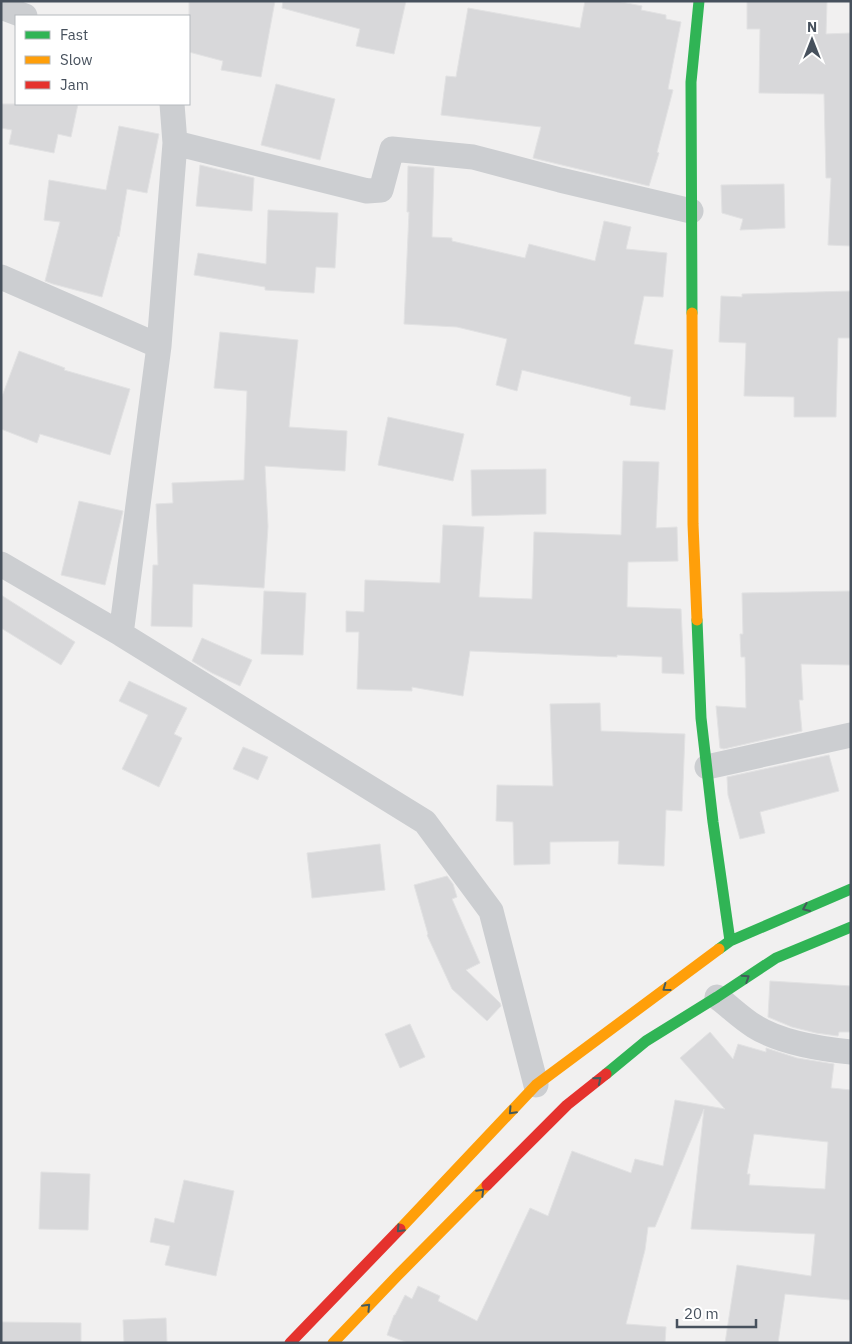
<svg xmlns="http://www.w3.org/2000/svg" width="852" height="1344" viewBox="0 0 852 1344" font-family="'IBM Plex Sans',sans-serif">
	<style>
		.building { fill: #d8d8da; stroke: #e2e2e3; fill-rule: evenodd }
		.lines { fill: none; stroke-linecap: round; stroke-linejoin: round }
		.street { stroke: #ccced1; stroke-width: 25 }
		.fast { stroke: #30b455; stroke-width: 11 }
		.slow { stroke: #ff9f0a; stroke-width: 11 }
		.jam { stroke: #e5322d; stroke-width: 11 }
		.oneway { stroke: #455b5c }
	</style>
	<rect width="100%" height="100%" fill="#f1f0f0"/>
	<path class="building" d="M189,1H275L261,77L221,70L223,61L189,52Z
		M283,1H406L394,54L356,46L360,29L282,8Z
		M585,1H616L642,6L641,10L666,15V19L681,22L668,89L673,90L657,152L659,153L649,186L533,158L541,127L441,115L446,76L456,77L468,8L580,28Z
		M747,1H827L826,34L851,33V246L828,245L831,178H826L824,94L759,93L760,29H747Z
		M276,84L335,99L320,160L261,145Z
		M1,104H78L71,137L58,134L54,153L9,144L12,130L1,128Z
		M119,126L159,134L147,193L127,189L119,237L118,236L102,297L53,284L45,281L60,222L44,220L49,180L106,190Z
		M200,165L254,178L252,211L196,206Z
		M408,166L434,168L432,237L452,238V241L525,258L529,244L595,261L604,221L631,227L626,249L667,253L663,297L644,296L634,344L673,350L665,410L630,405L631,397L522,370L517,391L496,385L507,339L457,327L404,324L409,212H407Z
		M784,184L785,228L740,230L743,219L722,213L721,185Z
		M268,210L338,213L335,268L316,267L314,293L265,290V287L194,275L198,253L266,264Z
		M851,291V338H838L836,417H794V397L744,396L746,343L719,342L721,296L742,297V294Z
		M220,332L298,340L289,427L347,431L345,471L265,466L268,526L264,588L193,584L192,627L151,626L153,565H158L156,504L173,503L172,483L244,480L247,391L214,388Z
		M19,351L65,368L64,370L130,389L110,455L40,434L37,443L1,429V399Z
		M388,417L464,434L453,481L378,465Z
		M623,461L659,462L656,528L677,527L678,561L628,562L627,607L681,609L684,674L662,673V657L617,655V657L470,651L463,696L412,687V691L357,689L359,632H346V611L364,612L365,580L440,583L443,525L484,527L479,597L532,599L534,532L621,535Z
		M546,469V514L472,516L471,470Z
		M79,501L123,511L105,585L61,575Z
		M264,591L306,593L303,655L261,654Z
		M851,591V665L801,664L803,700H799L802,731L724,749L720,748L716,706L746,708L745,657H741L740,634H743L742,593Z
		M1,595L75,642L61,665L1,628Z
		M202,638L252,660L240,686L212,673L192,661Z
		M129,681L187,708L174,734L182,738L159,787L122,769L148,715L119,701Z
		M600,703L601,731L685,734L682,811L666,810L664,866L618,864L619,841L550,842V864L514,865L513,822L496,821L497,785L553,786L550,704Z
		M243,747L268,757L258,780L233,769Z
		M829,755L839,791L760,812L765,833L740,839L728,795L727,777Z
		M380,844L385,890L312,898L307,853Z
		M447,876L453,884L457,897L452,899L480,963L466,970L500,1003L501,1006L487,1021L452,989L427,935L428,934L414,885Z
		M770,981L851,986V1032H839L838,1036L816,1033L792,1027L768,1017Z
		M410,1024L425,1057L400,1068L385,1034Z
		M710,1032L733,1059L738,1044L766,1052V1048L797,1058L834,1064L831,1088L851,1090V1300L785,1294L778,1343H725L737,1265L811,1276L815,1234L691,1229L704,1109L655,1227H648L645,1250L626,1324L666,1327L665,1343H408L387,1335L394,1315H395L405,1295L412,1299L418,1286L440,1296L438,1301L477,1321L530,1208L548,1216L572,1151L631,1173L635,1159L663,1166L675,1100L725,1109L680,1058ZM754,1134L828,1142L825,1189L749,1185L750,1174H747Z
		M41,1172L90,1174L88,1230L39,1229Z
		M184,1180L234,1191L216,1276L165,1265L170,1246L150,1242L155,1218L174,1223Z
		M166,1318L167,1343H124L123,1320Z
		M1,1322L81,1323V1343H1Z"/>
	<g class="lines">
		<path class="street" d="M1,7L25,16
			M175,143L367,191L381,190L392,149L473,157L560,180L691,211
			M1,277L159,346
			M1,564L121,634L425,822L491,911L536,1085
			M121,634L159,346L175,143L172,104
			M707,767L851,735
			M717,997C729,1006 741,1018 754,1026C779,1042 821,1049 851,1052"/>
		<path class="fast" d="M692,313L691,82L699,1
			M697,620L701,718L713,822L730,941
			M719,949L730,941L851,889
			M606,1074L646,1041L717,997L776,958L851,927"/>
		<path class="slow" d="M692,313L693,524L697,620
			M400,1229L536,1085L719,949
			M333,1343L397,1276L487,1185"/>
		<path class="jam" d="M487,1185L567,1105L606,1074
			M290,1343L400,1229"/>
	</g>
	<defs><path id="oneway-chevron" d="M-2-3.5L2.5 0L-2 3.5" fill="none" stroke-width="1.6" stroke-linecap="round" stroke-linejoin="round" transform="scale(1.25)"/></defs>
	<g class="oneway">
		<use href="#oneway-chevron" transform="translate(806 908) rotate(157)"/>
		<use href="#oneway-chevron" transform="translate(746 978) rotate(-33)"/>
		<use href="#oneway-chevron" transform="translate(666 988) rotate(144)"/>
		<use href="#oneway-chevron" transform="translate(598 1080) rotate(-39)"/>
		<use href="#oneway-chevron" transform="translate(512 1111) rotate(133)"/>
		<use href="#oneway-chevron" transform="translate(481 1192) rotate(-45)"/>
		<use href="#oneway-chevron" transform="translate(400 1229) rotate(133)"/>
		<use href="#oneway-chevron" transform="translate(367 1307) rotate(-46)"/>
	</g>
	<rect width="852" height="1344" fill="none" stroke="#47515d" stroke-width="5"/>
	<rect x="15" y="15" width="175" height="90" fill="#ffffff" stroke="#b5b9be"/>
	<rect x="25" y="31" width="25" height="8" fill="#30b455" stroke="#b5b9be"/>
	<text x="60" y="40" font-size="15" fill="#47515d">Fast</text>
	<rect x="25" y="56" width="25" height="8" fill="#ff9f0a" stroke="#b5b9be"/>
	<text x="60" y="65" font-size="15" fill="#47515d">Slow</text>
	<rect x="25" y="81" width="25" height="8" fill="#e5322d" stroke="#b5b9be"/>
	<text x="60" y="90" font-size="15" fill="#47515d">Jam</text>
	<g transform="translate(812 40)" stroke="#ffffff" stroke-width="4" paint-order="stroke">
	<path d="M0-4L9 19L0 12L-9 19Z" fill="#47515d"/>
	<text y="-8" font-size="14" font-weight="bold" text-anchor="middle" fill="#47515d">N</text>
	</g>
	<path d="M677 1319v8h79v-8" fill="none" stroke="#47515d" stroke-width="2.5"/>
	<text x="684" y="1319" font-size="15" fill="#47515d" stroke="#ffffff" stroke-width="4" paint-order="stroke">20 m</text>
</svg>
